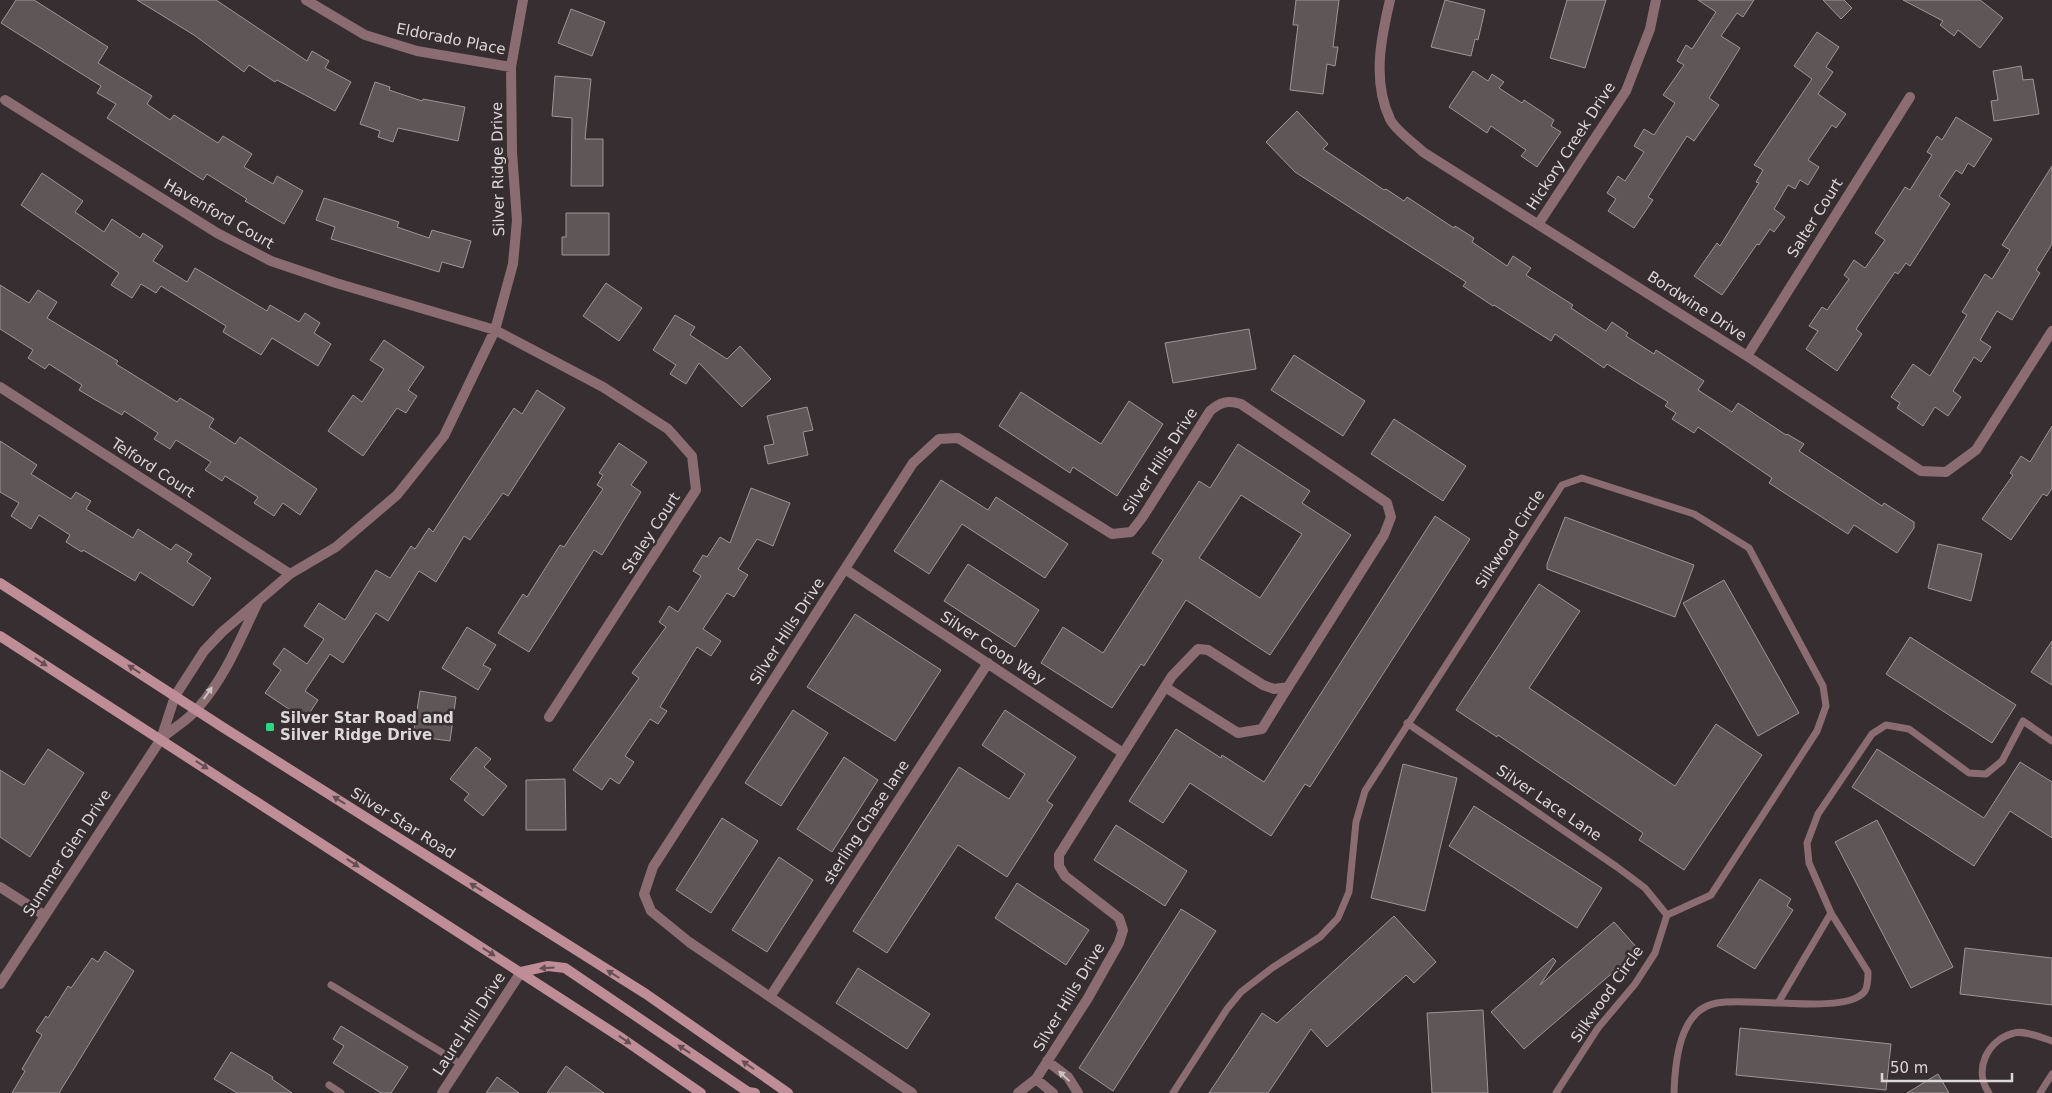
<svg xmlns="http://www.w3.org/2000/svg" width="2052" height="1093" viewBox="0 0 2052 1093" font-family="'DejaVu Sans',sans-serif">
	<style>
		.building { fill: #5f5658; stroke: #9f9597; fill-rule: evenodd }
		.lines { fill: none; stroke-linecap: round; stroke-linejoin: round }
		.service { stroke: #8b6c72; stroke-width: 7 }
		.minor { stroke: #8b6c72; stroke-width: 10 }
		.secondary { stroke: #be8d97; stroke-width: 10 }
		.oneway { fill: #664f54 }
		.oneway2 { fill: #ccc2c4 }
		.poi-dot { fill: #2cd884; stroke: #362e30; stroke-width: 2 }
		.labels { text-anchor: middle; stroke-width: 5; stroke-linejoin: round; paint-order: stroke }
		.street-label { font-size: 15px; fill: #dcd7d8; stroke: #362e30 }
		.poi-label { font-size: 15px; font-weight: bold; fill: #dcd7d8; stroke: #362e30; text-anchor: start }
	</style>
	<rect width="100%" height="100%" fill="#362e30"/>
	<path class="building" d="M16,0H34L108,47L98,63L152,96L147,104L170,120L174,115L218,143L223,136L252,154L244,167L273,184L277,176L303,191L284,224L245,201L247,199L207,174L203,180L107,118L116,104L97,93L101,86L1,23Z
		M137,0H216L307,61L312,51L329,61L325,68L351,82L335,111L277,80L275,82L249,65L244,72L194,35Z
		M1296,0H1339L1333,47H1338L1335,66L1327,64L1323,94L1290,90L1298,25H1293Z
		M1445,0L1485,10L1478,40L1475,39L1471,56L1431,47Z
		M1567,0H1606L1585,68L1550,58Z
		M1698,0H1754L1743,17L1737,13L1721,36L1740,48L1709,98L1719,105L1694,141L1687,136L1648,197L1653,200L1634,228L1608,211L1616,199L1607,193L1618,176L1625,181L1644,152L1634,146L1644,129L1654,135L1675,103L1663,95L1684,65L1677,61L1686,45L1692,49L1716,12Z
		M1823,0H1844L1852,8L1841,19Z
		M1903,0H1980L2003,18L1980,48L1958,30L1954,36L1940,25L1943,21Z
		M571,9L605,22L592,56L558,43Z
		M1817,32L1839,47L1826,67L1833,72L1818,94L1846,114L1836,128L1832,125L1808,160L1819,167L1808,185L1800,180L1795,189L1788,185L1774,209L1785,217L1774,232L1770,229L1759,245L1757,244L1722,295L1694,276L1717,243L1720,246L1759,183L1756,182L1763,170L1754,165L1812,79L1794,66Z
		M2021,66L2023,80L2033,79L2039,114L1994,121L1991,101L1998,100L1993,71Z
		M1473,71L1488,81L1492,74L1504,82L1499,88L1522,103L1524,100L1554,120L1551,126L1561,132L1537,167L1521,156L1526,150L1491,126L1487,133L1449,107Z
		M555,76L591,79L585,139H603V186H571L572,118L552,116Z
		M375,82L390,87L389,90L422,101L423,99L465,107L458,141L398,128L393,142L378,137L380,131L360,124Z
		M1297,111L1328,144L1323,149L1384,190L1386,189L1404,201L1407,197L1454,228L1455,226L1474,238L1472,242L1507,266L1513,256L1531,268L1526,275L1573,305L1571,308L1606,331L1612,322L1628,333L1626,336L1654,354L1656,350L1704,381L1698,390L1732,412L1738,403L1786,435L1787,434L1804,444L1799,451L1882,506L1884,503L1914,522V528L1897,553L1854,525L1848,534L1769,483L1772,478L1698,427L1694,433L1672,419L1676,413L1665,406L1668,402L1607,364L1604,368L1555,334L1551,341L1494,305L1493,306L1463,286L1466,282L1295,172L1266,142Z
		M1956,117L1992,139L1974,167L1968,163L1962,174L1956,170L1939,196L1950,204L1910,266L1906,263L1898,274L1895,272L1856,329L1862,334L1837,371L1806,349L1818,331L1809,326L1822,307L1827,310L1849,279L1844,275L1854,260L1865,268L1885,240L1875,233L1905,187L1910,190L1932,155L1927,152L1937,136L1942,140Z
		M2052,166V244L2036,270L2040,273L2012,320L1997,311L1980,340L1991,347L1981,362L1974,357L1953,391L1961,397L1948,416L1935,407L1923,426L1897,408L1900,403L1891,397L1913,364L1930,376L1967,315L1962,312L1985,274L1992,279L2010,250L2002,245Z
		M42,173L83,201L75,212L104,232L112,219L140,238L143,233L163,246L153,261L187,282L195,268L267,311L270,305L299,322L305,313L320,323L314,333L331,344L318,366L272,338L261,355L223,332L226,326L161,286L156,293L141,284L132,298L111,285L119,273L21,205Z
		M324,198L399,222L397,227L429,238L432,230L471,241L463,268L442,262L439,272L331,239L335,227L316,220Z
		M566,213H609V255H562V237H566Z
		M606,283L642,308L619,341L583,316Z
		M0,285L29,303L38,290L57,302L47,318L118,361L116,364L177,402L180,398L214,419L209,427L235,444L240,437L317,489L300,515L283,503L274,516L254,503L258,497L225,476L222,481L205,470L211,462L176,440L170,449L154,439L158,433L124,411L122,415L94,399L79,390L82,385L49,364L45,369L28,358L33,350L0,329Z
		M675,315L695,327L690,335L727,359L740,346L771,379L742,407L699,363L686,384L670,374L676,365L653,350Z
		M1249,329L1256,369L1173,383L1165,343Z
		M384,340L424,367L408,390L417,396L406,413L397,408L363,456L328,431L353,395L362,402L384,369L370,360Z
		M1294,355L1365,401L1343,436L1271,390Z
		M537,390L565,408L508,496L503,493L470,540L464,536L436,582L419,571L388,621L376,613L343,663L330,654L305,691L318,700L305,720L265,693L281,670L273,664L284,648L307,664L324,639L304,626L319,603L345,620L376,570L390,578L411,546L415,549L429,528L433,532L514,408L522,414Z
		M1021,392L1101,444L1129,401L1163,424L1117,496L1073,467L1070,473L999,426Z
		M807,407L813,430L803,432L808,455L768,464L764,446L774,444L767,416Z
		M1394,419L1466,466L1443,501L1371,454Z
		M2052,426V488L2047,496L2043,494L2011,540L1982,519L2013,475L2010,473L2021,456L2030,462Z
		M0,441L37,465L31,474L71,499L76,492L91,501L86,509L133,538L138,529L171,550L176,544L192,554L187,562L211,578L193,606L140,572L135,581L83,550L82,552L66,542L70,535L39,515L31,529L11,516L19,503L0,492Z
		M619,443L647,462L631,485L641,492L602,555L594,550L529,652L498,633L523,594L527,597L560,545L564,547L603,489L597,485L603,475L599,473Z
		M1238,444L1310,491L1302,503L1351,535L1270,655L1186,600L1144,666L1141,664L1112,708L1041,663L1063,627L1103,653L1163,560L1152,553L1199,481L1210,488ZM1241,495L1302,534L1260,598L1199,558Z
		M941,480L988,510L996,497L1068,544L1045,578L962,524L929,574L894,551Z
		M751,488L790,503L773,546L757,539L738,569L748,575L734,597L727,593L703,629L721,641L711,656L697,647L660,707L667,711L658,724L650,719L625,756L634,762L619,784L610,778L602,790L573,770L639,678L632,673L666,627L659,622L669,606L678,612L701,576L693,571L703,555L707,557L720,537L730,543Z
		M1435,516L1470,539L1310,787L1305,784L1271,836L1190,783L1163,823L1129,801L1176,729L1221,758L1222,755L1264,782Z
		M1565,517L1694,565L1675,617L1547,569V564Z
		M1938,544L1982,554L1971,601L1928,588Z
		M968,564L1039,610L1015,647L944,601Z
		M1724,580L1799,713L1758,736L1683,603Z
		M1539,584L1580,611L1529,688L1675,786L1716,724L1762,755L1684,870L1639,840L1643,833L1498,735L1497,737L1456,710Z
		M855,614L941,670L895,741L807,687Z
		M467,627L496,645L483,665L491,669L478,690L442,668Z
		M1910,637L2016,705L1992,743L1886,674Z
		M2052,641V685L2031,672Z
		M420,691L456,697L450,741L413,736Z
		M793,710L828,733L781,806L745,783Z
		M1005,710L1076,757L1047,801L1053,805L1007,877L958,845L887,953L853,931L959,767L1009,799L1025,774L982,745Z
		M476,747L491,759L484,767L507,786L483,816L464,800L469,794L450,779Z
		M48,749L84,773L30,857L0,837V770L24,785Z
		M1877,749L1984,818L2020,762L2052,782V838L2010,811L1974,866L1852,787Z
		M844,757L878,780L832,852L797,829Z
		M1403,764L1457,778L1425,911L1371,898Z
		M565,779L566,830H526V780Z
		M1474,806L1602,888L1577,928L1449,846Z
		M722,818L758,841L711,913L676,890Z
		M1877,820L1953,967L1911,988L1835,842Z
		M1116,825L1187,871L1165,906L1094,860Z
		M779,857L813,880L767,952L732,930Z
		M1760,879L1791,899L1787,906L1793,910L1755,969L1717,946Z
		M1017,883L1089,930L1066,965L995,918Z
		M1181,909L1216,931L1113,1091L1079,1068Z
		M1394,916L1436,962L1414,983L1406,975L1327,1047L1311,1029L1268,1093H1209L1262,1013L1277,1023Z
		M1614,922L1639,950L1524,1049L1491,1012L1553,958L1556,961L1540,985Z
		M1965,948L2052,958V1005L1960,994Z
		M105,951L134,971L59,1093H12L25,1071L22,1069L42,1035L36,1031L46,1016L48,1018L68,986L71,988L92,958L98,962Z
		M858,968L930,1014L907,1049L836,1003Z
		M1483,1010L1488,1093H1432L1427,1013Z
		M341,1026L408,1067L391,1093H381L333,1063L344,1046L333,1039Z
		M1740,1028L1891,1044L1886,1090L1736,1075Z
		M231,1052L273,1077L272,1079L292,1093H237L214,1079Z
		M566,1066L604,1093H547Z
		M1938,1074L1949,1093H1907Z
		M497,1077L519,1093H486Z"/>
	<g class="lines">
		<path class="service" d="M1407,723L1617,867L1645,888L1667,915
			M331,985L461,1064
			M1778,1003C1799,1003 1852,1009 1865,991C1868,986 1868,979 1868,972L1831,913
			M329,1085L341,1093
			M1173,1093L1227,1009L1241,992L1272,968L1320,937L1338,918L1349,892L1356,822L1365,791L1562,485L1582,478L1694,514L1749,548L1823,686L1826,706L1817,731L1711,895L1667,915L1655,953L1635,984L1598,1028L1556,1093
			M1674,1093C1675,1063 1679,1009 1717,1003C1736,1000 1758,1003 1778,1003L1831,913L1809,863L1807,843L1818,814L1872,734L1886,725L1909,729L1969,773L1986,774L2002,761L2023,721L2052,741
			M1989,1093C1973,1070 1987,1040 2014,1033C2024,1030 2042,1038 2052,1041
			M2040,1093L2052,1074"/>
		<path class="minor" d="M306,0L365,35L417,51L511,67
			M1390,0C1381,38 1372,81 1390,119C1394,129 1415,144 1423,152L1747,356L1921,471L1946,472L1976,450L2052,331
			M5,100L217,233L271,261L336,283L495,330L603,387L668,429L692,456L696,490L549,717
			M1539,223L1626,91L1650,29L1656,0
			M1747,356L1910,97
			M0,387L290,574
			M845,569L1123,753
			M1165,687L1238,733L1262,729L1288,687
			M161,739C172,729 187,721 197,709C225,678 240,639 258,602
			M0,887L44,915
			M0,984L161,739L175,696L204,651L222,632L290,574L336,547L397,495L444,436L495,330L513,264L517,220L512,152L511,67L523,0
			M770,997L988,663
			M1047,1061L1068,1077L1078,1093
			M1036,1079L1053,1093
			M442,1093L521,972
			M912,1093L689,942L651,911L644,894L653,867L913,463L939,439L958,438L1112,534L1131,532L1142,518L1210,411C1220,402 1228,400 1241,404L1387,503L1391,517L1384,535L1288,687L1274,689L1263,685L1208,650L1198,649L1172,676L1059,855V866L1065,876L1119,918L1123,930L1119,943L1088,998L1036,1079L1018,1093"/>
		<path class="secondary" d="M0,583L224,728L646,994L788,1093
			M0,636L623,1039L701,1093
			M521,972L548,966L565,968L748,1092L755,1093"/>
	</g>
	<defs><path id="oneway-solid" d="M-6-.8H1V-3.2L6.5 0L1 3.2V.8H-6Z" transform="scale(1.25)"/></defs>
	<g class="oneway">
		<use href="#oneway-solid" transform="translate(41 662) rotate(33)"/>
		<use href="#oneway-solid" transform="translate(134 669) rotate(-147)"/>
		<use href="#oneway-solid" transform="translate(202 765) rotate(33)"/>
		<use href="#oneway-solid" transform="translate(339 800) rotate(-148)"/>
		<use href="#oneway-solid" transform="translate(353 863) rotate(33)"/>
		<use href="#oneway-solid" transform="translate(476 887) rotate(-148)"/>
		<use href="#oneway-solid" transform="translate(489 952) rotate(33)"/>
		<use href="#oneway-solid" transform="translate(547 968) rotate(176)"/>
		<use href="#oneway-solid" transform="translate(613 974) rotate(-148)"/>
		<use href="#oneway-solid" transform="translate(625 1040) rotate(34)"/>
		<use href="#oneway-solid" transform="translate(684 1049) rotate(-146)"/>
		<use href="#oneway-solid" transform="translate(748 1065) rotate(-145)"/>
	</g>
	<g class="oneway2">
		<use href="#oneway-solid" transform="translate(208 693) rotate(-55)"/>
		<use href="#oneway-solid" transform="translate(1064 1076) rotate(-137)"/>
	</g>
	<rect class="poi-dot" x="265" y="722" width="10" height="10" rx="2.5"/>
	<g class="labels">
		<g class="street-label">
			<text transform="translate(451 39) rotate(11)" y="5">Eldorado Place</text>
			<text transform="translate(1571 146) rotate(-57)" y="5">Hickory Creek Drive</text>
			<text transform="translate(498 169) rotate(-91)" y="5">Silver Ridge Drive</text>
			<text transform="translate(219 214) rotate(30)" y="5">Havenford Court</text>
			<text transform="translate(1815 218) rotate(-58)" y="5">Salter Court</text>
			<text transform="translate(1697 306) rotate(33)" y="5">Bordwine Drive</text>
			<text transform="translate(1160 461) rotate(-57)" y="5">Silver Hills Drive</text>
			<text transform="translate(153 468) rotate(33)" y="5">Telford Court</text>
			<text transform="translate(651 533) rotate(-57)" y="5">Staley Court</text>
			<text transform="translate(1510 539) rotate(-57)" y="5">Silkwood Circle</text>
			<text transform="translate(787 631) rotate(-57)" y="5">Silver Hills Drive</text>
			<text transform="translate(993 648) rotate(33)" y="5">Silver Coop Way</text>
			<text transform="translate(1549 803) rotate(34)" y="5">Silver Lace Lane</text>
			<text transform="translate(866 822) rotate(-57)" y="5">sterling Chase lane</text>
			<text transform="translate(403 823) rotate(32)" y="5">Silver Star Road</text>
			<text transform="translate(67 853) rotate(-57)" y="5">Summer Glen Drive</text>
			<text transform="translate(1607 994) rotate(-55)" y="5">Silkwood Circle</text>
			<text transform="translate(1069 997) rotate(-59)" y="5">Silver Hills Drive</text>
			<text transform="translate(469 1024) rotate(-57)" y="5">Laurel Hill Drive</text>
		</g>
		<g class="poi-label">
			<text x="280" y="723">Silver Star Road and<tspan x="280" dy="17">Silver Ridge Drive</tspan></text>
		</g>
	</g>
	<path d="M1882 1073v8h130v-8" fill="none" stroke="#dcd7d8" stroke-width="2.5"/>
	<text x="1890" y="1073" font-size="15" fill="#dcd7d8" stroke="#362e30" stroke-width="4" paint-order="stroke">50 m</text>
</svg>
